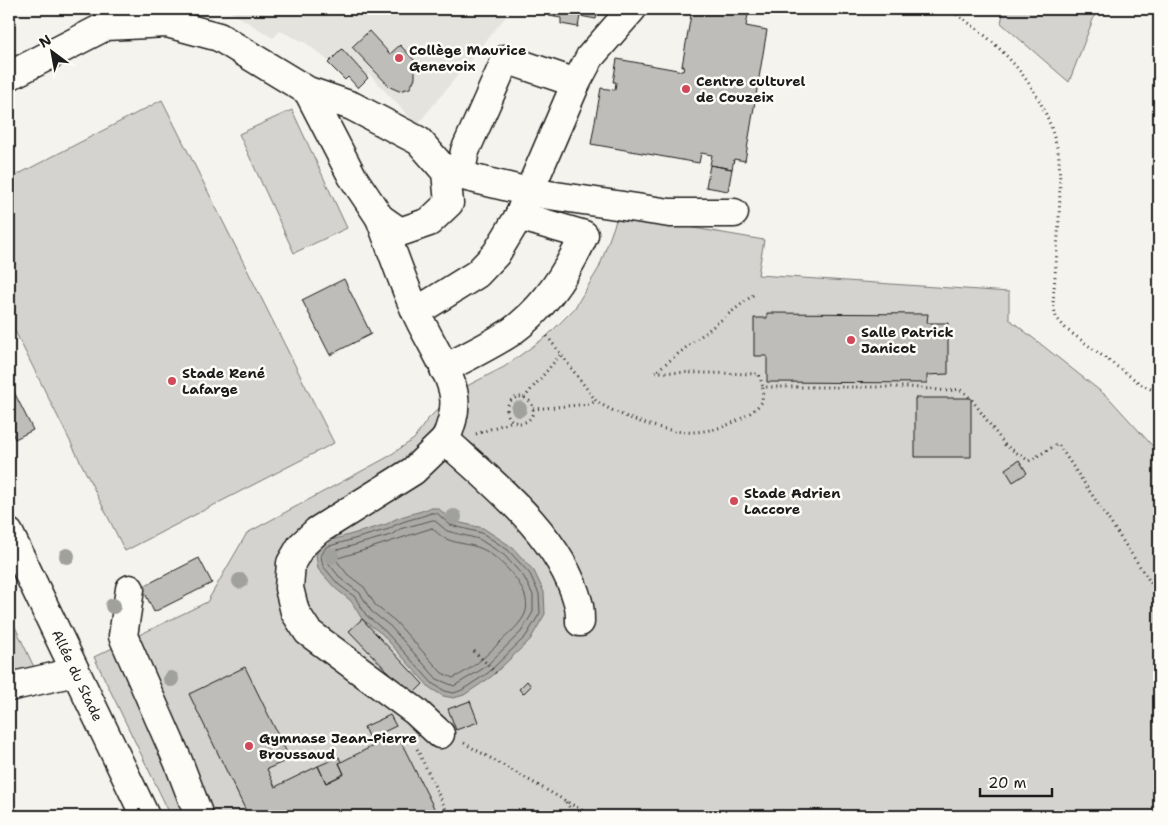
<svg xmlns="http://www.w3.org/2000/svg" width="1168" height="825" viewBox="0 0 1168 825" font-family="'Shantell Sans',sans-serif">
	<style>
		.built { fill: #e4e3de }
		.green { fill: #d4d3cf; stroke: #787876 }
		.water { fill: #abaaa6; stroke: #72716f }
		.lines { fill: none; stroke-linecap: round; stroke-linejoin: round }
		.shore { stroke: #555553; stroke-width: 1 }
		.building { fill: #bebdba; stroke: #1c1c1c }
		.minor-casing { stroke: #1c1c1c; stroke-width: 31 }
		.path { stroke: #1c1c1c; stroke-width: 3; stroke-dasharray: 1 4; stroke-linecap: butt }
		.minor { stroke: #fdfcf7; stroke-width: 28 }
		.tree { fill: #a0a09d }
		.poi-dot { fill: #d1495b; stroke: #fdfcf7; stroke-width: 2 }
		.labels { text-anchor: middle; stroke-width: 5; stroke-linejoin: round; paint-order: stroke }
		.poi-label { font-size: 14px; font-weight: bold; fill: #1c1c1c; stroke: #fdfcf7; text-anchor: start }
		.street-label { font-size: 14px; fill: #1c1c1c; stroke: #fdfcf7 }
	</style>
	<rect width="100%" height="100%" fill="#f4f3ee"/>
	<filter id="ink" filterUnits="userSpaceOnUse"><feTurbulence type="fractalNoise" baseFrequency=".02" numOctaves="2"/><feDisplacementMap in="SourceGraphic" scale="10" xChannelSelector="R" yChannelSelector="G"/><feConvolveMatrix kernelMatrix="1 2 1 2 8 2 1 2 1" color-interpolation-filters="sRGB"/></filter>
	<g filter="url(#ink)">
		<path class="built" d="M226,9H512L417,125L369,74L357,84L306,43L280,31L273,38Z"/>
		<path class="green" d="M1004,9H1097L1069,82L1001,23Z
			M162,100L334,443L125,551L9,319V179Z
			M292,110L347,228L294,253L239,134Z
			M618,215L764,240L758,275L1009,292V319L1109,398L1159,453V816H171L94,657L207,602L247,533L386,458L414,439L427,420L444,403L463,388L504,367L547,336L574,309L599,268Z
			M9,614L34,667L9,672Z"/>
		<path class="water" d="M430,508H438L452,521L483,528L512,547L534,571L544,592L545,614L530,640L491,677L464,695L454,698L443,696L430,688L382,634L362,619L351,601L335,588L318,569L316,555L321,543L387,524C399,515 416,514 430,508Z"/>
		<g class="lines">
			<path class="shore" d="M431,513H437L450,525L482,533L508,550L530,574L539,594L540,613L526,636L488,673L462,690L454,693L445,691L433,684L385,631L366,615L355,597L338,584L323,566L321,556L326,547L389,529C401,520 417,519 431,513Z
				M434,520L447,531L479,539L504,555L524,577L533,595V612L521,632L484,668L454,686L437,679L390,626L371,611L360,593L342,580L329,564L328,556L330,552L391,535L400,529Z
				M432,528C436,531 439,535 444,538C458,545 474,543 488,552C504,563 531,589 526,611C522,624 508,634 499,643C485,657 471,670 453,678L442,673L395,621L376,606L364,587L348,575L336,560L338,558C370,549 400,538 432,528Z"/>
		</g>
		<path class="building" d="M551,9H598L596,19L580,16L578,27L561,24V18L549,16Z
			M692,9H749L746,26L767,30L745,161L734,159L732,169L710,165L712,155L701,153L699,163L591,144L601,88L615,90L616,82H613L617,59L683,71L684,66H682Z
			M369,31L390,54L400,45L416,62L411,66L415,71V78L410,88L399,91L390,87L352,47Z
			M342,49L368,78L358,88L348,77L345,80L328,63Z
			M710,165L732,169L728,191L706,187Z
			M344,279L371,334L330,355L302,300Z
			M767,313L928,314L927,323H948V374L927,375V383L767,382V356H754V318H767Z
			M9,382L33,430L15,439L9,426Z
			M915,398H971V457H915Z
			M1019,460L1027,473L1013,482L1005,469Z
			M199,558L212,583L154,612L142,587Z
			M362,619L423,684L411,696L349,631Z
			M245,667L290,759L267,769L275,787L318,766L326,783L344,774L339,763L397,734L438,816H260L257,810L248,815L189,694Z
			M527,681L531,686L523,694L519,689Z
			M470,701L478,722L456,730L448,709Z
			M390,715L396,726L369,739L364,727Z
			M339,757L341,762L339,763L344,774L326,783L318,766Z"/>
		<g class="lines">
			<defs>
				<g id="minor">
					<path d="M9,76L106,26L167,23L219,37L308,91L352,106L419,141L446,172L449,203L429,222L400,232L380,218L352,176L308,91"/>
					<path d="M576,83L590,57L632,9"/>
					<path d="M460,176L465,151L506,59L576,83L529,192L670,213H734"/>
					<path d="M380,218C392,250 402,281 416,312C426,336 451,372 454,396C456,411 451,427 445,440C494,484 560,536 578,602C580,608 580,615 580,622"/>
					<path d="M416,312L477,274L496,254L519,216"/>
					<path d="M444,369C466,357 490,346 511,332C544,308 568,272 584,235L519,216L529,192L446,172"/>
					<path id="s1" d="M9,533L145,816"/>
					<path d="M130,589L123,636L178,761L199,816"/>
					<path d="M9,687L75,672"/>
					<path d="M440,734L415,711L308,632L295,612L289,588L291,563L301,546L317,531L413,471L445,440"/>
				</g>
			</defs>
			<use href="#minor" class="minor-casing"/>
			<path class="path" d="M948,9C997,39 1041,84 1055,141C1057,147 1059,154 1059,160C1062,207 1056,256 1053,304L1056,317L1066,329L1142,385L1159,393
				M753,295L655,372L759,374L763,387
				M547,336L596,401C618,416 667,434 694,432C718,431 747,420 762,402L763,387H909L949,391L959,389L965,393L972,400L1005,445L1029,461L1058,444L1159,595
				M507 410a13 13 0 1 1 26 0a13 13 0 1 1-26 0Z
				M524,398L561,354
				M533,409L590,404L596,401
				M476,434L513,421
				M474,651L496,673
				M464,743L592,816
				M417,749L449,816
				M566,802L575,816"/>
			<use href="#minor" class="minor"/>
		</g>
		<g class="tree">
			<circle cx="519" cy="409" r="8"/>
			<circle cx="454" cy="517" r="8"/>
			<circle cx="67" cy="556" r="8"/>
			<circle cx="331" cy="556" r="8"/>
			<circle cx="240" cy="581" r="8"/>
			<circle cx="113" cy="606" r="8"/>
			<circle cx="171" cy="679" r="8"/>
		</g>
	</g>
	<g class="poi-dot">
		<circle cx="399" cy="58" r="5"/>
		<circle cx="686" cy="89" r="5"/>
		<circle cx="851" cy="340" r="5"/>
		<circle cx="172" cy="381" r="5"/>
		<circle cx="734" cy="501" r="5"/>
		<circle cx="249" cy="746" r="5"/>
	</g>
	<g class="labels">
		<g class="poi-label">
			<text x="409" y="55">Collège Maurice<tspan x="409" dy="16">Genevoix</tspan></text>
			<text x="696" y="86">Centre culturel<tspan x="696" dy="16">de Couzeix</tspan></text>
			<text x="861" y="337">Salle Patrick<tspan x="861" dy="16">Janicot</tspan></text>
			<text x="182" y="378">Stade René<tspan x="182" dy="16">Lafarge</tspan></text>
			<text x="744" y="498">Stade Adrien<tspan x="744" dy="16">Laccore</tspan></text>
			<text x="259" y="743">Gymnase Jean-Pierre<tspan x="259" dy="16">Broussaud</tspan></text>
		</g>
		<g class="street-label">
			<text dy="5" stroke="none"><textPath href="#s1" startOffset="158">Allée du Stade</textPath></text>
		</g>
	</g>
	<rect width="1168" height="825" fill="none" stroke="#fdfcf7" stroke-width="30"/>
	<rect x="15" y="15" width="1138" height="795" fill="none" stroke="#1c1c1c" stroke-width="2" filter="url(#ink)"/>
	<g transform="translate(52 52) rotate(328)" stroke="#fdfcf7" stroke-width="4" paint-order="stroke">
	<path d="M0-4L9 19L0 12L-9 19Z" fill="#1c1c1c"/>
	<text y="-8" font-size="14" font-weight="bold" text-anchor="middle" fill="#1c1c1c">N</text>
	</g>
	<path d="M980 788v8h72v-8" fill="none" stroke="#1c1c1c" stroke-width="2.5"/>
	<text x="988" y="788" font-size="15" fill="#1c1c1c" stroke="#fdfcf7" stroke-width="4" paint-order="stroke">20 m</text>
</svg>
